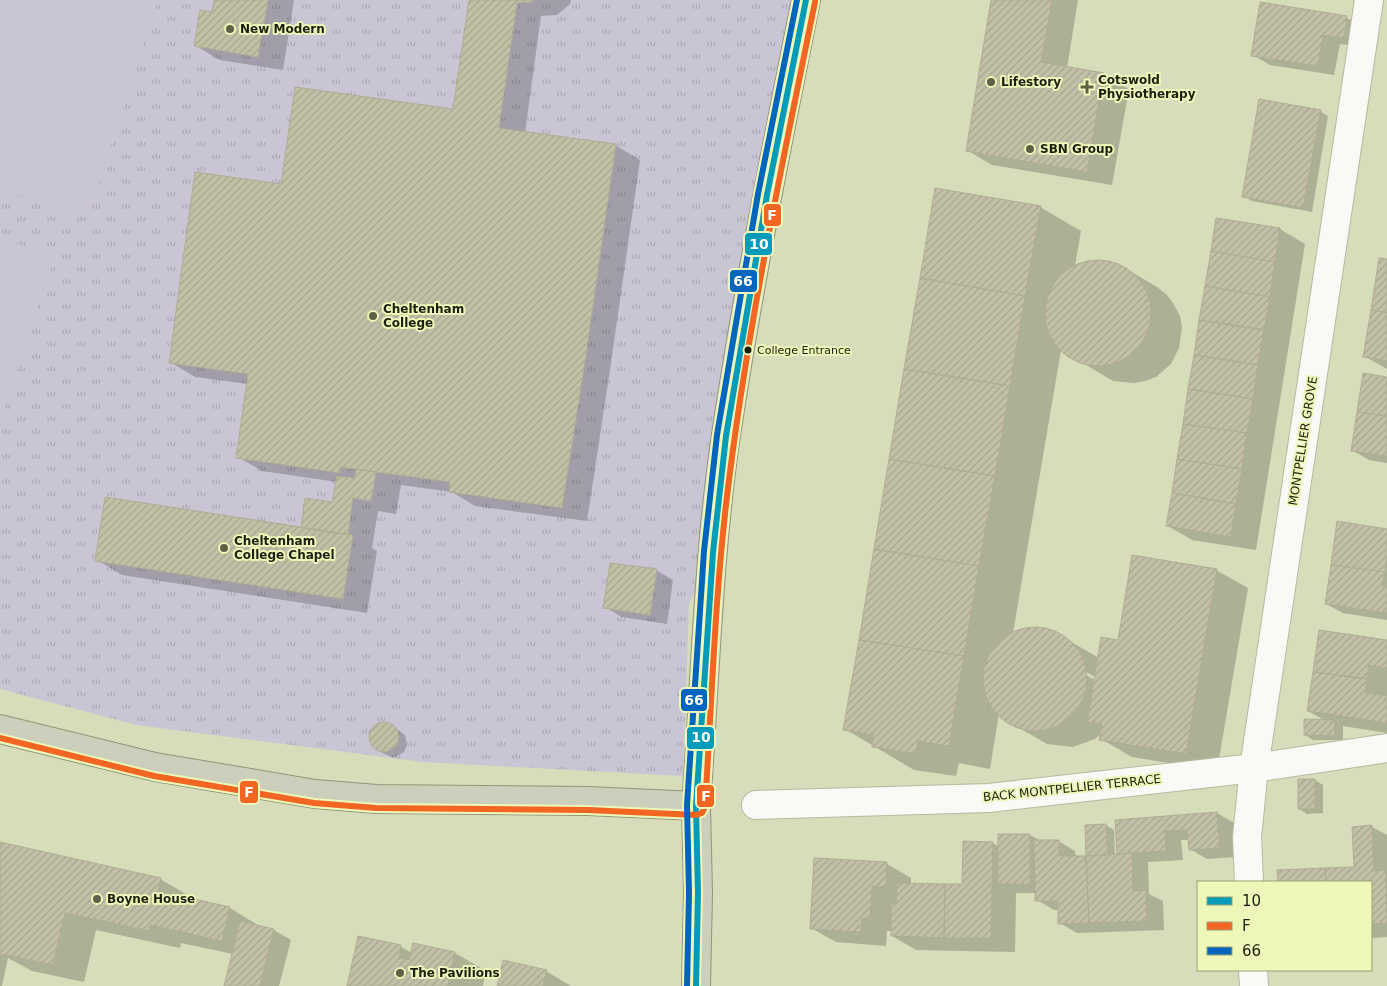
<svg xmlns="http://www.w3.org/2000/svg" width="1387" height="986" viewBox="0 0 1387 986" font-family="'DejaVu Sans',sans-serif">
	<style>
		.grass { fill: url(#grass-tufts) }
		.park { fill: #cac5d4 }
		.shadow { fill: #0003; fill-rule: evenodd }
		.building { fill: url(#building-hatch); stroke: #afae94 }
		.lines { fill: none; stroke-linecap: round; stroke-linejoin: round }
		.street-casing { stroke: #b6ba9f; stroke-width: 30 }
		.primary-casing { stroke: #929577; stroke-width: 30 }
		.highway-casing { stroke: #929577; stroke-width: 30 }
		.street { stroke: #f9faf5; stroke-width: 28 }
		.primary { stroke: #dfe0d3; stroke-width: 28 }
		.highway { stroke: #cdcfbd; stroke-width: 28 }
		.bus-1-casing { stroke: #eef7b9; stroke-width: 10 }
		.bus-2-casing { stroke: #eef7b9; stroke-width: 10 }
		.bus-3-casing { stroke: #eef7b9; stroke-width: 10 }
		.bus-1 { stroke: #039bba; stroke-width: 6 }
		.bus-2 { stroke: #f26522; stroke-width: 6 }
		.bus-3 { stroke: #0065bd; stroke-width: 6 }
		.poi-dot { fill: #5d6146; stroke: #eef7b9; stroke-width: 2 }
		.bus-dot { fill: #1c1f07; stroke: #eef7b9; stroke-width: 2 }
		.labels { text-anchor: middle; stroke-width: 4; stroke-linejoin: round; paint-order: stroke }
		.bus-label { font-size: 11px; fill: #1c1f07; stroke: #eef7b9; text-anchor: start }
		.poi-label { font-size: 12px; font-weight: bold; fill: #1c1f07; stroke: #eef7b9; text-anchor: start }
		.street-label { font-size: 12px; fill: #1c1f07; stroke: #eef7b9 }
		.line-badge { stroke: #eef7b9; stroke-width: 2 }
		.badge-label { font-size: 14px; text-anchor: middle; font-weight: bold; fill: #fff }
	</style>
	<defs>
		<pattern id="grass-tufts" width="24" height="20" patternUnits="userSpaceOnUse" patternTransform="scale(1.25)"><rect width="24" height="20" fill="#cac5d4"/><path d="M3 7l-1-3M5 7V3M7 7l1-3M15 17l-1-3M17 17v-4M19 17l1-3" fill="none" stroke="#ada9b4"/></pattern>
		<pattern id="building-hatch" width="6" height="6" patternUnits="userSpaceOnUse" patternTransform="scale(1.25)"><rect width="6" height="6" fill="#c2c1a7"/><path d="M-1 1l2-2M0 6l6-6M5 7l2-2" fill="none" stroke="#a6a58e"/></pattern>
	</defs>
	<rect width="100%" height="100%" fill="#d7dcbb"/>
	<path class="grass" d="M0,0H806L713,552L689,604L683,776L423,762L137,725L0,689Z"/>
	<path class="park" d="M0,0H158L88,217L0,189Z
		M0,238L55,256L0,423Z"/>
	<path class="shadow" d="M215,0H294L283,70L220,60L196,46L213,14Z
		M470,0H571L570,4L557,15L541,16L525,133L615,145L640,160L610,370L587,521L475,506L452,492L401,485L396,514L378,511L372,548L377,551L367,613L122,575L97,560L302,529L333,504L337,482L262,471L238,457L248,384L195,377L170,362L282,186L455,110Z
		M993,0H1078L1067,68L1104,75L1129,89L1112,185L992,165L967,150Z
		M1347,18L1364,27L1360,47L1340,44L1334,75L1270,65L1253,55Z
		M1320,111L1328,116L1312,212L1252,201L1243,196Z
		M1040,207L1081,231L1075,266L1084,263L1099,261L1113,264L1125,268L1157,287L1167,295L1173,303L1180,316L1182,327L1179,348L1171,364L1156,377L1145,381L1134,383L1113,381L1061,350L1013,633L1024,629H1043L1054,632L1099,658L1216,570L1248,588L1217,771L1132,757L1101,739L1102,733L1095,739L1073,747L1047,744L1004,719L999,713L990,769L959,763L956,776L914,770L845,729ZM1081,669L1095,677V680L1080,672Z
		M1217,219L1280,229L1305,244L1256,550L1192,540L1168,526Z
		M1387,260V369L1364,356Z
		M1387,378V463L1369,460L1352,450Z
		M1387,530V620L1343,613L1326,604Z
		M656,570L673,580L667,624L622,617L605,607Z
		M1387,641V733L1343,726V740H1313L1305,735L1326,721L1308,711Z
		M380,723L390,725L405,735L407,745L404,752L395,757H391L375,749L369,741L371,730L376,725Z
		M1315,780L1323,785V813L1307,814L1299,809Z
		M1217,813L1234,823L1236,857L1207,859L1190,849L1189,840H1181L1183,860L1148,862L1149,894L1163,901L1164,930L1077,933L1060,923L1059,910H1054L1037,900L1036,893H1016L1015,952L916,950L892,936V931H887L886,946L836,942L811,928L887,864L911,878V884L964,886L992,843L1000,847V835H1030L1041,841H1058L1075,851L1076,857L1088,856L1106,825L1114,830L1115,855H1118L1116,821Z
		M1372,827L1387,835V937L1371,938V882H1279L1278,871L1355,868Z
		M0,843L160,879L191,897V899L230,908L261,927L274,930L291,940L279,986H225L233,954L181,943L180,948L96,930L84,982L32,971L8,958L2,986H0Z
		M359,937L401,947L412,953H455L486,971L483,986H348Z
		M546,971L571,986H498Z"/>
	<path class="building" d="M214,0H268L258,57L194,46L200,10L212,12Z
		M469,0H534L532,2L517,3L499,128L616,144L586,355L562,508L449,492L450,482L340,467V473L236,458L248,374L169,363L195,172L281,184L295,87L453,109Z
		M991,0H1052L1041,62L1104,73L1087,172L966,151Z
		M1260,2L1347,16L1344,38L1323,35L1318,66L1251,56Z
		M1259,99L1321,110L1303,208L1242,197Z
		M935,188L1041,206L1025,296L920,278Z
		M1216,218L1280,228L1275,262L1211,251Z
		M1211,251L1275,262L1270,297L1205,286Z
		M1379,258L1387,259V313L1371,310Z
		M1045 313a53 53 0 1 1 106 0a53 53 0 1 1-106 0Z
		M920,278L1025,296L1010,386L904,369Z
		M1205,286L1270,297L1264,330L1199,320Z
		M1371,310L1387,313V361L1363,357Z
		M1199,320L1264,330L1258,365L1194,355Z
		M1194,355L1258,365L1253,399L1188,389Z
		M904,369L1010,386L995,476L889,459Z
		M1363,373L1387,377V416L1357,412Z
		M1188,389L1253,399L1247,433L1183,424Z
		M1357,412L1387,416V456L1351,451Z
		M1183,424L1247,433L1242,469L1177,459Z
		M889,459L995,476L979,566L874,549Z
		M1177,459L1242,469L1236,504L1172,493Z
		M356,469L376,472L371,501L353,498L348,535L301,528L305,498L332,502L337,476L355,478Z
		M1172,493L1236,504L1231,537L1166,526Z
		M105,497L353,535L343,599L95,561Z
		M1337,521L1387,529V557L1385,572L1331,565Z
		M874,549L979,566L964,656L859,640Z
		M1132,555L1217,569L1186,754L1099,740L1102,724L1087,722L1101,637L1118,640Z
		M610,563L657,569L650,615L603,608Z
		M1331,565L1385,572L1382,587H1387V613L1325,604Z
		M983 679a52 52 0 1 1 104 0a52 52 0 1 1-104 0Z
		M1319,630L1387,640V668L1369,665L1367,679L1313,672Z
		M859,640L964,656L949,746L918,741L916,754L872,747L874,735L843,730Z
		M1313,672L1367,679L1365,693L1387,696V723L1307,711Z
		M1304,719L1335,720V736L1304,735Z
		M369 737a15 15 0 1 1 30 0a15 15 0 1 1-30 0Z
		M1298,779H1315V809H1298Z
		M1217,812L1220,848L1189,850L1187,830L1165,831L1166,851L1117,854L1115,820Z
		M1106,824L1108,855L1086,856L1085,825Z
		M1372,825L1374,871L1386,870L1387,923L1371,924V882H1326L1325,868L1354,867L1352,827Z
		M998,834H1030V884H998Z
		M1034,840H1059V856H1086L1089,923L1058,924V901H1035Z
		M963,841L993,842L991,938H944L945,884H962Z
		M0,842L161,878L158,891L230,907L222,941L150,925L149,931L65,913L53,965L0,954Z
		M1132,853L1133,891L1146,890L1147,921L1089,923L1086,856Z
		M814,858L887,862L886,887L872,886L870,918H862L861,932L810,929Z
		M1325,868L1326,882H1278L1277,870Z
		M897,883L945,884L944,938L891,936V904H896Z
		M240,921L274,929L260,986H224Z
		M358,936L401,945L399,958L409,960L413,943L455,952L448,986H347Z
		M503,960L547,970L543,986H497Z"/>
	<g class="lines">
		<defs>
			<path id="street" d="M756,805L989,798L1254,768L1387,748
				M1249,882L1247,837L1254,768L1369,0
				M1253,970L1254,986"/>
			<path id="primary" d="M696,806C705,684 708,556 726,435C748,289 777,144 806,0"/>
			<path id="highway" d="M0,729L155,767L315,794L376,799L588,801L696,806L698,893L696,986"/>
		</defs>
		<use href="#street" class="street-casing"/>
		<use href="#primary" class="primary-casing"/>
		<use href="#highway" class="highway-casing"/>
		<use href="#street" class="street"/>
		<use href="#primary" class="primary"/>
		<use href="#highway" class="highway"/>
		<defs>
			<path id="bus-1" d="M696,986L698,893L696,806L713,552L726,436L767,195L806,0"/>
			<path id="bus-2" d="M0,738L154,776L314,803L376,808L588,810L696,815L702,813L705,807C712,698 715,589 729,480C749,320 783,160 815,2"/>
			<path id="bus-3" d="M687,986L689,893L687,805L704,551L717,435L758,194L797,0"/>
		</defs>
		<use href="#bus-1" class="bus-1-casing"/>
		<use href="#bus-2" class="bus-2-casing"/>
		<use href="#bus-3" class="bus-3-casing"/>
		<use href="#bus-1" class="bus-1"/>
		<use href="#bus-2" class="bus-2"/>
		<use href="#bus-3" class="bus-3"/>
	</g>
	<g class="poi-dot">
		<circle cx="230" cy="29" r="5"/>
		<circle cx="991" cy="82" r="5"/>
		<path d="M1084.5 79.5h5v5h5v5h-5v5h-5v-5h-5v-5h5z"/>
		<circle cx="1030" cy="149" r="5"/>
		<circle cx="373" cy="316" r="5"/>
		<circle cx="224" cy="548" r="5"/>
		<circle cx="97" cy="899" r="5"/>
		<circle cx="400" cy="973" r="5"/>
	</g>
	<circle class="bus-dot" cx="748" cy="350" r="4.5"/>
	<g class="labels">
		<g class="bus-label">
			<text x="757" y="354">College Entrance</text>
		</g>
		<g class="poi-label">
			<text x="240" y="33">New Modern</text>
			<text x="1098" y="84">Cotswold<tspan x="1098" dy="14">Physiotherapy</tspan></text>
			<text x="1001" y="86">Lifestory</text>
			<text x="1040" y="153">SBN Group</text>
			<text x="383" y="313">Cheltenham<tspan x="383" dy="14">College</tspan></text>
			<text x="234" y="545">Cheltenham<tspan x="234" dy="14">College Chapel</tspan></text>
			<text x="107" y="903">Boyne House</text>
			<text x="410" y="977">The Pavilions</text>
		</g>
		<g class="street-label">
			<text transform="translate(1303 441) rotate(-81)" y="4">MONTPELLIER GROVE</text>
			<text transform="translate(1072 788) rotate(-6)" y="4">BACK MONTPELLIER TERRACE</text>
		</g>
	</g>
	<g class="line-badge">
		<rect x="763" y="203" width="19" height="24" rx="5" fill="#f26522"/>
		<rect x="744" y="232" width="29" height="24" rx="5" fill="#039bba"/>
		<rect x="729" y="269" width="29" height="24" rx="5" fill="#0065bd"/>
		<rect x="680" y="688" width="28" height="24" rx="5" fill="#0065bd"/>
		<rect x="686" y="726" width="29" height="24" rx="5" fill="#039bba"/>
		<rect x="239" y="780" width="20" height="24" rx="5" fill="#f26522"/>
		<rect x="696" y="784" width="19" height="24" rx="5" fill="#f26522"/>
	</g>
	<g class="badge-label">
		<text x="772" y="220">F</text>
		<text x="759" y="249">10</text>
		<text x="743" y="286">66</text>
		<text x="694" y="705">66</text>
		<text x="701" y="742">10</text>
		<text x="249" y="797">F</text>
		<text x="706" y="801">F</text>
	</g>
	<rect x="1197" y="881" width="175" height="90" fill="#eef7b9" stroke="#9aa172"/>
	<rect x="1207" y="897" width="25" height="8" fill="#039bba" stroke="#9aa172"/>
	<text x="1242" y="906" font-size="15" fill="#1c1f07">10</text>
	<rect x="1207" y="922" width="25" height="8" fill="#f26522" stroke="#9aa172"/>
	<text x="1242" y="931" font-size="15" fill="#1c1f07">F</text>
	<rect x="1207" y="947" width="25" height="8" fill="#0065bd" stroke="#9aa172"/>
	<text x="1242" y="956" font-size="15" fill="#1c1f07">66</text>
</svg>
